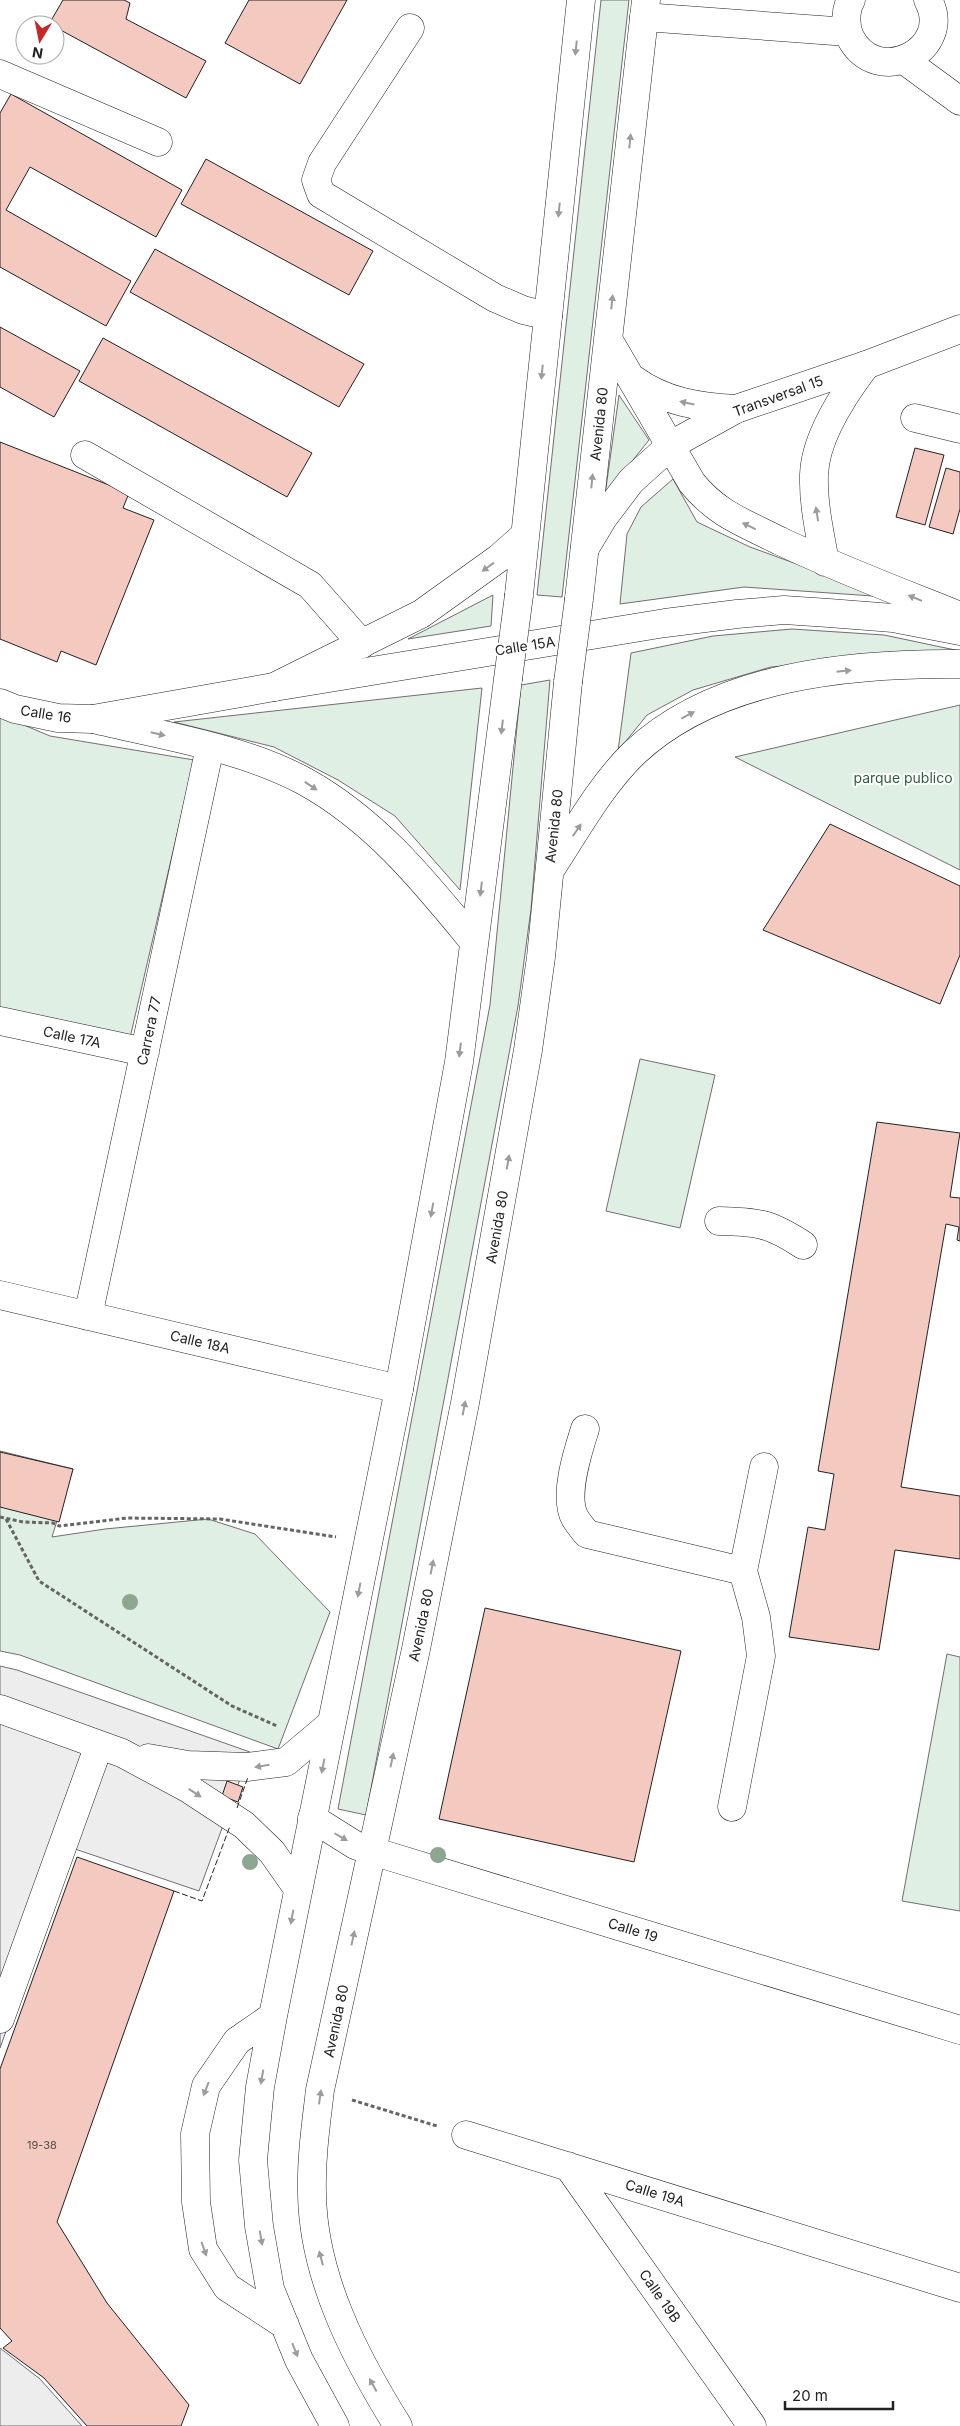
<svg xmlns="http://www.w3.org/2000/svg" width="960" height="2426" viewBox="0 0 960 2426" font-family="Inter,sans-serif">
	<style>
		.green { fill: #e0efe3; stroke: #6f6f6f }
		.parking { fill: #ededed; stroke: #6f6f6f }
		.building { fill: #f3c9c0; stroke: #222 }
		.lines { fill: none; stroke-linecap: round; stroke-linejoin: round }
		.minor-casing { stroke: #222; stroke-width: 29 }
		.major-casing { stroke: #222; stroke-width: 29 }
		.path { stroke: #646464; stroke-width: 3; stroke-dasharray: 4 2.5; stroke-linecap: butt }
		.minor { stroke: #fff; stroke-width: 28 }
		.major { stroke: #fff; stroke-width: 28 }
		.major-bridge-casing { stroke: #222; stroke-width: 29; stroke-linecap: butt }
		.major-bridge { stroke: #fff; stroke-width: 28 }
		.fence { stroke: #222; stroke-width: 1; stroke-dasharray: 6 2.5; stroke-linecap: butt }
		.tree { fill: #8da692 }
		.oneway { fill: #9c9c9c }
		.labels { text-anchor: middle; stroke-width: 4; stroke-linejoin: round; paint-order: stroke }
		.number-label { font-size: 11px; fill: #564c4a }
		.street-label { font-size: 14px; fill: #222; stroke: #fff }
		.park-label { font-size: 14px; fill: #2f5e38; stroke: #fff }
	</style>
	<rect width="100%" height="100%" fill="#fff"/>
	<path class="green" d="M601,0H629L562,597L537,595Z
		M619,395L649,440L605,495Z
		M673,479L697,522L750,547L887,597L744,587L620,604L627,534L641,507Z
		M493,595L491,626L408,639Z
		M792,629L884,635L960,651L771,667L693,690L647,715L618,751L631,653L713,636Z
		M550,680L531,909L518,1006L366,1815L338,1809L490,1005L521,685Z
		M482,688L460,890L395,816L338,780L274,747L174,722Z
		M960,705V870L735,757Z
		M0,715L50,736L194,760L130,1038L0,1008Z
		M640,1059L715,1075L680,1228L606,1211Z
		M0,1451L73,1469L52,1537L105,1529L208,1519L255,1534L330,1612L278,1749L20,1655L0,1651Z
		M947,1654L960,1657V1911L902,1901Z"/>
	<path class="parking" d="M0,1666L17,1670L250,1752L199,1891L72,1848L0,2048Z
		M0,2348L40,2379L82,2426H0Z"/>
	<path class="building" d="M63,0H124L130,3L126,19L206,61L186,98L55,27V25L49,24Z
		M249,0H347L300,84L225,43Z
		M11,94L182,190L156,237L30,167L6,210L131,281L106,326L0,267V113Z
		M206,159L373,251L349,295L181,204Z
		M155,249L364,364L339,407L130,292Z
		M0,327L80,371L54,417L0,387Z
		M103,338L312,453L287,497L79,381Z
		M0,442L129,493L123,508L154,520L96,665L61,651L57,662L0,639Z
		M915,448L944,455L925,525L896,517Z
		M946,468L960,472V509L953,534L929,527Z
		M830,824L960,886V955L940,1004L763,930Z
		M877,1122L960,1133L950,1197L960,1198V1241L957,1240L959,1227L946,1224L901,1487L960,1496V1559L895,1550L879,1650L789,1637L808,1527L825,1530L834,1474L818,1471Z
		M0,1452L73,1469L59,1522L0,1507Z
		M485,1608L681,1651L634,1862L439,1819Z
		M227,1781L243,1787L238,1802L222,1796Z
		M77,1857L174,1891L57,2222L107,2303L189,2405L181,2426H87L44,2378L3,2348L12,2341L0,2328V2069Z"/>
	<g class="lines">
		<defs>
			<path id="minor" d="M851,0C845,10 845,26 850,37C877,90 955,49 928,0
				M644,17L848,32
				M410,28L322,163L316,180L321,194L495,298L523,310L548,316
				M904,60L960,101
				M0,74L158,142
				M915,418L960,429
				M85,455L310,585L362,644
				M585,548L603,518L631,481L671,445L736,409L866,365L960,329
				M0,703L15,709L58,718L93,719L274,687L665,623L737,614L784,610L829,613L893,618L960,631
				M0,1021L145,1052
				M719,1221C759,1222 769,1223 803,1245
				M0,1295L399,1389
				M88,1316L210,747
				M585,1429C578,1451 563,1496 575,1518C578,1523 583,1529 587,1534L743,1571L756,1617L761,1656L732,1807
				M743,1571L764,1467
				M0,1709L122,1753L189,1789L244,1825L272,1852L298,1889
				M148,1758L188,1765L247,1767L286,1762L331,1724
				M312,1818L355,1845L372,1851L960,2030
				M0,2019L99,1745
				M466,2135L960,2288
				M568,2166L752,2426"/>
			<path id="major" d="M608,339L692,483C718,515 745,523 780,541C839,569 900,592 960,616
				M633,379C664,402 699,407 736,409
				M825,562C820,534 813,504 814,475C815,437 844,394 866,365
				M519,595L581,0
				M579,599L646,0
				M274,687L421,614L499,558L525,535
				M93,719C163,736 240,747 304,781C375,820 424,881 474,942
				M552,867C577,829 601,785 634,753C717,675 851,663 960,664
				M273,2016L237,2041L206,2086L195,2134L196,2202L203,2249L227,2287L285,2325
				M335,2426L299,2360L270,2289L259,2226L253,2160L260,2087L273,2016L399,1389L459,1062L508,679
				M398,2426C355,2357 313,2277 312,2193C311,2158 316,2124 320,2090L416,1649L465,1403L528,1050L541,957L568,682"/>
		</defs>
		<use href="#minor" class="minor-casing"/>
		<use href="#major" class="major-casing"/>
		<path class="path" d="M0,1517L23,1522L53,1523L59,1526L127,1518L220,1519L336,1537
			M6,1519L39,1581L232,1706L277,1726
			M352,2100L437,2126"/>
		<use href="#minor" class="minor"/>
		<use href="#major" class="major"/>
		<defs>
			<path id="major-bridge" d="M508,679L519,595
				M568,682L579,599"/>
		</defs>
		<use href="#major-bridge" class="major-bridge-casing"/>
		<use href="#major-bridge" class="major-bridge"/>
		<path class="fence" d="M237,1808L248,1777
			M174,1891L202,1901L230,1826"/>
	</g>
	<g class="tree">
		<circle cx="130" cy="1602" r="8"/>
		<circle cx="438" cy="1855" r="8"/>
		<circle cx="250" cy="1862" r="8"/>
	</g>
	<defs><path id="oneway-solid" d="M-6-.8H1V-3.2L6.5 0L1 3.2V.8H-6Z" transform="scale(1.25)"/></defs>
	<g class="oneway">
		<use href="#oneway-solid" transform="translate(576 48) rotate(96)"/>
		<use href="#oneway-solid" transform="translate(630 141) rotate(-84)"/>
		<use href="#oneway-solid" transform="translate(559 210) rotate(96)"/>
		<use href="#oneway-solid" transform="translate(612 302) rotate(-84)"/>
		<use href="#oneway-solid" transform="translate(542 372) rotate(96)"/>
		<use href="#oneway-solid" transform="translate(687 403) rotate(-168)"/>
		<use href="#oneway-solid" transform="translate(592 481) rotate(-84)"/>
		<use href="#oneway-solid" transform="translate(817 514) rotate(-99)"/>
		<use href="#oneway-solid" transform="translate(749 526) rotate(-154)"/>
		<use href="#oneway-solid" transform="translate(488 567) rotate(144)"/>
		<use href="#oneway-solid" transform="translate(915 598) rotate(-158)"/>
		<use href="#oneway-solid" transform="translate(844 671) rotate(-6)"/>
		<use href="#oneway-solid" transform="translate(688 715) rotate(-28)"/>
		<use href="#oneway-solid" transform="translate(502 727) rotate(97)"/>
		<use href="#oneway-solid" transform="translate(158 734) rotate(13)"/>
		<use href="#oneway-solid" transform="translate(311 786) rotate(34)"/>
		<use href="#oneway-solid" transform="translate(577 830) rotate(-56)"/>
		<use href="#oneway-solid" transform="translate(481 889) rotate(97)"/>
		<use href="#oneway-solid" transform="translate(460 1050) rotate(97)"/>
		<use href="#oneway-solid" transform="translate(508 1162) rotate(-80)"/>
		<use href="#oneway-solid" transform="translate(432 1210) rotate(100)"/>
		<use href="#oneway-solid" transform="translate(464 1408) rotate(-79)"/>
		<use href="#oneway-solid" transform="translate(432 1567) rotate(-79)"/>
		<use href="#oneway-solid" transform="translate(359 1590) rotate(101)"/>
		<use href="#oneway-solid" transform="translate(392 1760) rotate(-78)"/>
		<use href="#oneway-solid" transform="translate(262 1766) rotate(171)"/>
		<use href="#oneway-solid" transform="translate(323 1766) rotate(101)"/>
		<use href="#oneway-solid" transform="translate(195 1793) rotate(33)"/>
		<use href="#oneway-solid" transform="translate(341 1837) rotate(30)"/>
		<use href="#oneway-solid" transform="translate(292 1917) rotate(101)"/>
		<use href="#oneway-solid" transform="translate(353 1938) rotate(-78)"/>
		<use href="#oneway-solid" transform="translate(262 2077) rotate(100)"/>
		<use href="#oneway-solid" transform="translate(206 2089) rotate(111)"/>
		<use href="#oneway-solid" transform="translate(320 2097) rotate(-82)"/>
		<use href="#oneway-solid" transform="translate(261 2238) rotate(80)"/>
		<use href="#oneway-solid" transform="translate(204 2249) rotate(70)"/>
		<use href="#oneway-solid" transform="translate(321 2258) rotate(-105)"/>
		<use href="#oneway-solid" transform="translate(295 2350) rotate(68)"/>
		<use href="#oneway-solid" transform="translate(373 2385) rotate(-119)"/>
	</g>
	<g class="labels">
		<g class="number-label">
			<text x="42" y="2149">19-38</text>
		</g>
		<g class="street-label">
			<text transform="translate(778 396) rotate(-20)" y="5">Transversal 15</text>
			<text transform="translate(599 424) rotate(-84)" y="5">Avenida 80</text>
			<text transform="translate(525 646) rotate(-9)" y="5">Calle 15A</text>
			<text transform="translate(46 714) rotate(9)" y="5">Calle 16</text>
			<text transform="translate(554 826) rotate(-84)" y="5">Avenida 80</text>
			<text transform="translate(149 1031) rotate(-78)" y="5">Carrera 77</text>
			<text transform="translate(72 1037) rotate(12)" y="5">Calle 17A</text>
			<text transform="translate(497 1227) rotate(-80)" y="5">Avenida 80</text>
			<text transform="translate(200 1342) rotate(13)" y="5">Calle 18A</text>
			<text transform="translate(421 1625) rotate(-78)" y="5">Avenida 80</text>
			<text transform="translate(633 1930) rotate(17)" y="5">Calle 19</text>
			<text transform="translate(336 2021) rotate(-78)" y="5">Avenida 80</text>
			<text transform="translate(655 2193) rotate(17)" y="5">Calle 19A</text>
			<text transform="translate(660 2296) rotate(55)" y="5">Calle 19B</text>
		</g>
		<g class="park-label">
			<text x="903" y="783">parque publico</text>
		</g>
	</g>
	<g transform="translate(40 40) rotate(190)"><circle r="24" fill="#ffffff" stroke="#a7a7a7"/>
	<path d="M0-4L9 19L0 12L-9 19Z" fill="#c62828"/>
	<text y="-8" font-size="14" font-weight="bold" text-anchor="middle" fill="#222222">N</text>
	</g>
	<path d="M785 2401v8h108v-8" fill="none" stroke="#222222" stroke-width="2.5"/>
	<text x="792" y="2401" font-size="15" fill="#222222" stroke="#ffffff" stroke-width="4" paint-order="stroke">20 m</text>
</svg>
